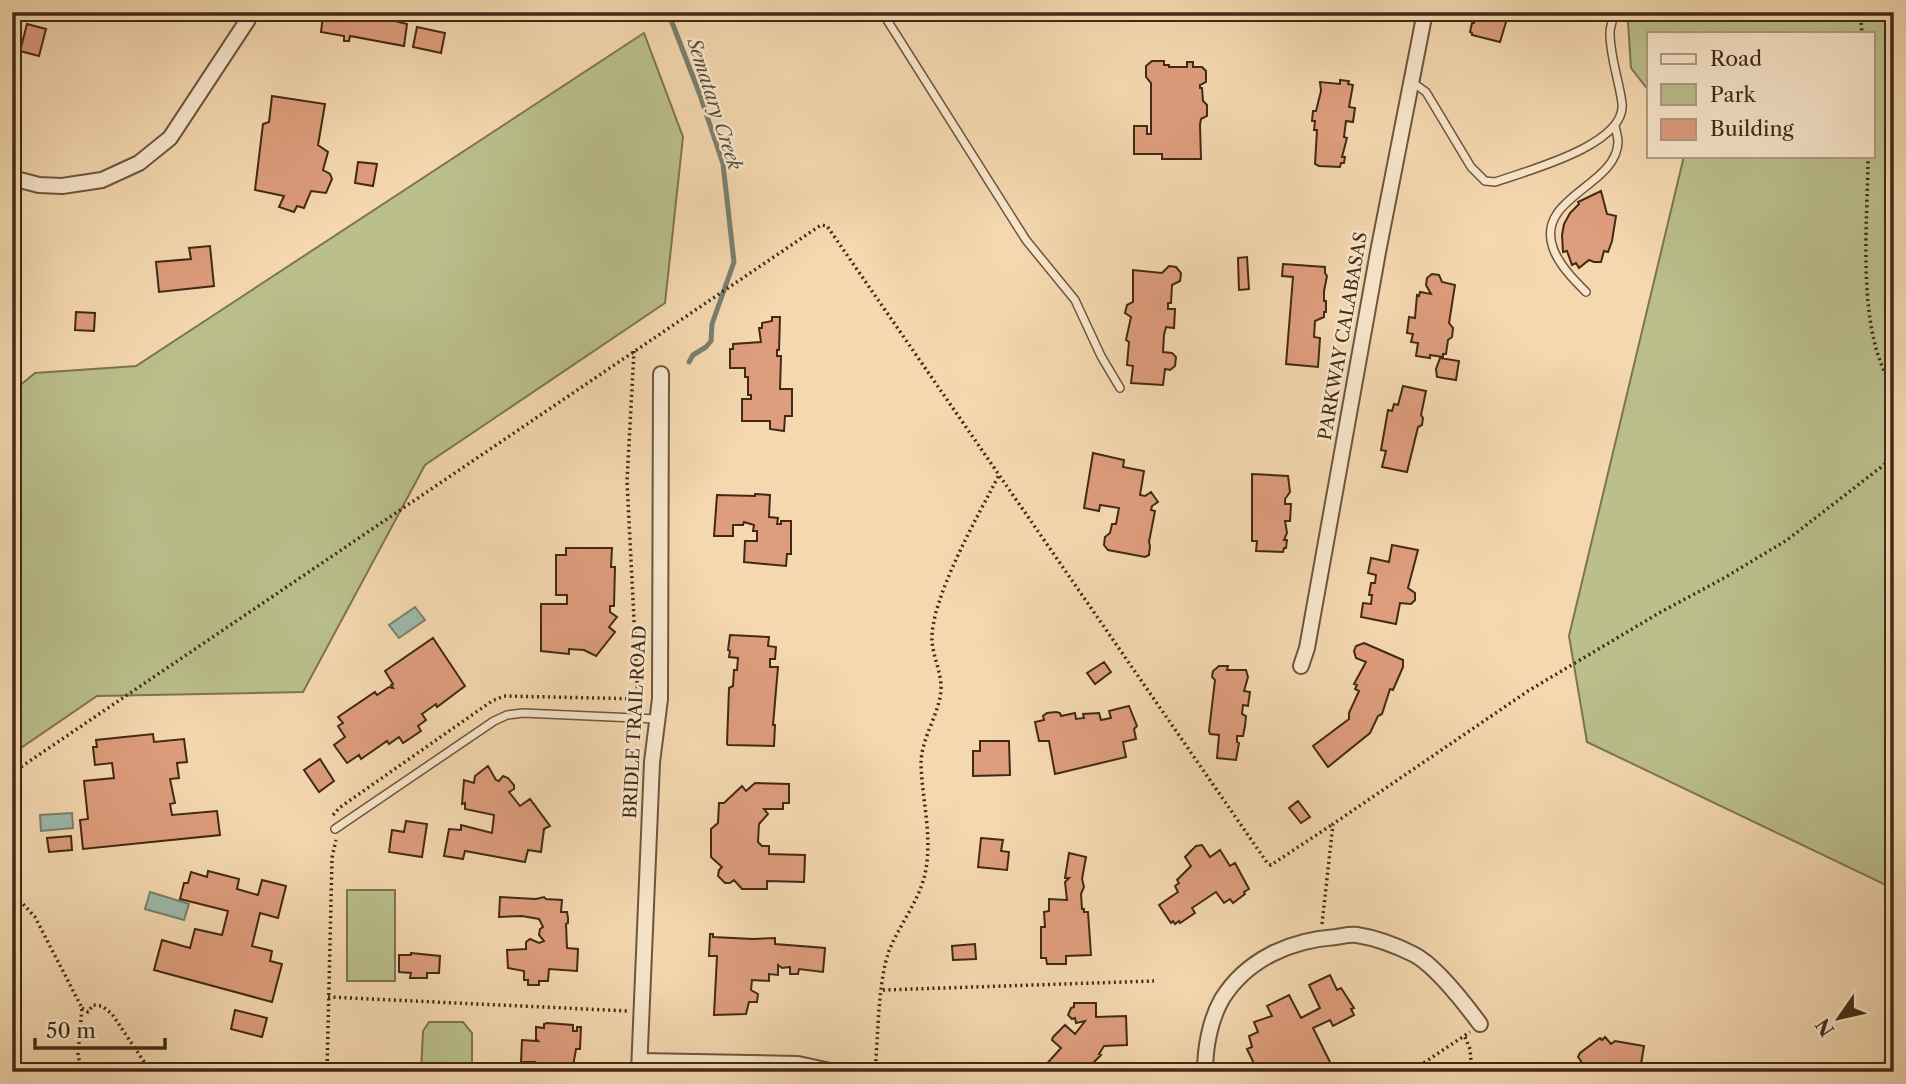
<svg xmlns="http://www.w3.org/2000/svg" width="1906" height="1084" viewBox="0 0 1906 1084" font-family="'Libre Caslon Text',serif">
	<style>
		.green { fill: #babf8c; stroke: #7e7450; stroke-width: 2 }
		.water { fill: #9cbaac; stroke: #788070; stroke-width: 2 }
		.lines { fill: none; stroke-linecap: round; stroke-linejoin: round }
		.stream { stroke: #788070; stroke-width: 5 }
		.building { fill: #de9d7d; stroke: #412a15; stroke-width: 2 }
		.lane-casing { stroke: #6e563c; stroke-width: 10 }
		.street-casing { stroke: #6e563c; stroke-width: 18 }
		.path { stroke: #412a15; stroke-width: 3.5; stroke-dasharray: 2 3.5; stroke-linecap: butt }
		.lane { stroke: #f8e6cc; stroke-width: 7 }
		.street { stroke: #f8e6cc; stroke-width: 14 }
		.labels { text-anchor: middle; stroke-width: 5; stroke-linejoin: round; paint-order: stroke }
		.street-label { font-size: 18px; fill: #412a15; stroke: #f8e6cc }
		.water-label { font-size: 19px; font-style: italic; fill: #584e3b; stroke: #f8e6cc }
	</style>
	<rect width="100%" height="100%" fill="#f5d8b0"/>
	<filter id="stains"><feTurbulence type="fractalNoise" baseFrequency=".00286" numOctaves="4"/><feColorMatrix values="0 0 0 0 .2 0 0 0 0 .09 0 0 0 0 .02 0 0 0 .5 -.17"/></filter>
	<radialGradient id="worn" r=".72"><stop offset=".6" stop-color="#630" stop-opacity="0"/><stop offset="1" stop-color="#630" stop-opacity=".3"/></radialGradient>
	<path class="green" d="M1636,12H1894V889L1587,742L1569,636L1684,156H1873V33H1649V91L1631,68L1628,22Z
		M644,33L683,137L665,303L425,465L303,692L97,696L12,754V392L35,373L136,366Z
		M347,890H395V981H347Z
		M429,1022H463L472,1033V1072H421L423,1031Z"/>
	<path class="water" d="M415,607L425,620L399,638L389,625Z
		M72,813L73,828L41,831L40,815Z
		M150,892L189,904L184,920L145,909Z"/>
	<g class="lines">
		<path class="stream" d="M668,12L700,95L723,164L734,262L712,324L711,341L706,347L693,355L689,362"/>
	</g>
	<path class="building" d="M319,12H388L375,16L407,24L404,46L350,36L349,41H344V36L321,32L323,16Z
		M1476,12H1509L1500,42L1472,35V33L1470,32L1472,23H1474Z
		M27,24L46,29L39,56L20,51Z
		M417,27L445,33L441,53L413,47Z
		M1152,61H1164V65H1169V67H1187V62H1193V67H1202L1206,71V82L1200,85V88H1202L1203,101L1207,105V116L1201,119L1200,125L1201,159H1162V154H1134V126H1147V134H1151V83L1146,77V66Z
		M1340,80L1349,81L1348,84L1353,85L1349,107L1355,108L1353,122L1346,121L1344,137L1347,138L1342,157H1345L1344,163H1341L1340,167L1319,166L1315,164L1317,130H1314L1315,121H1312L1313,111H1316L1321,91L1320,82L1340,84Z
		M272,96L325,104L318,145L328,152L323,170L330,174L332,179L326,193L311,191L304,208L297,206L294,212L279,207L284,196L255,190L263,124L269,122Z
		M358,162L377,164L373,186L355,183Z
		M1601,191L1607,214L1616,216L1612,241L1608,252L1604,251L1601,262H1594L1589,260L1579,268L1576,263L1572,265L1567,251L1563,252L1562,235L1564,224L1570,213L1579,204L1578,202Z
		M210,246L214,286L159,292L156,262L191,259L189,248Z
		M1247,257L1249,289L1239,290L1238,258Z
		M1283,264L1325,267V273L1327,276L1324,291V301H1326V312H1324V317L1315,321L1314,337L1320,338L1318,367L1286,364L1293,277L1282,276Z
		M1169,266L1176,267L1181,273L1180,281L1172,285L1171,303H1168V309H1175L1174,328L1166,327L1164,335L1163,352L1172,353L1176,357L1175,366L1170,370L1165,369L1163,385L1131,383L1133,366L1127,365L1129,342L1126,340L1131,317L1125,313L1127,305L1133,302V270L1162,273Z
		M1432,274L1439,275L1442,282L1455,285L1449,323L1453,328L1452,337L1448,340L1446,354H1443V357L1430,355V358L1416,356L1418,343L1411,342L1413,334L1407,333L1409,317L1415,318L1417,295L1419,296L1420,292L1431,294L1426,285L1427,278Z
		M76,312L95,313L94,331L75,330Z
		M772,317H780L779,350H777V356H781L780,389H792V416H785L784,431L770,429V421H742V399H751V395H748V377H745V368H730V349H733V344L761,342L759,328H762V323L772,321Z
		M1440,358L1459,361L1456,380L1437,377L1436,369Z
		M1403,386L1426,391L1421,415L1423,418L1422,425L1418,427L1407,472L1382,467L1386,451L1381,450L1388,410L1392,411L1394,404L1398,405Z
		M1093,453L1124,460L1123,467L1144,471L1140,495L1145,496L1151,492L1158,502L1152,506L1151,510L1155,511L1149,542L1150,546L1149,555L1145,557L1108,550L1104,545L1105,537L1110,533L1112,524H1116L1119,508L1100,505L1099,511L1084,508Z
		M1252,474L1288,476L1290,492L1285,499V504H1291L1290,521H1285L1287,533L1284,540H1287L1286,548H1284L1283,552L1256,551L1257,541H1252Z
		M755,494L770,495L769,517L778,518L777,524H781V521H791V554H787L786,566L744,562L745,541H757V531H753L754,525L744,522L743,525H733V536H714L717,495L755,496Z
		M1392,545L1418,550L1408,588L1415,593V600L1411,604L1400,603L1396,624L1361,617L1363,603L1371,604L1372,595H1369L1371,583H1375L1376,575L1368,573L1371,558L1389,562Z
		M566,548H612L611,567H615L614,606H610V612L617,617L609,627L615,632L596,656L584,650L569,649V654L541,651V604H567V595H556V555H566Z
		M730,635L769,637L768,646L776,647L775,659H770V667H778L773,725H775L774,746L728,745L727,744L729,688L733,686L734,670H737L738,658L729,657L730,651L728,650Z
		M433,638L465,686L437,707L436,704L422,714L426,720L418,726L421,731L403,743L399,737L389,744L387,741L361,759L359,755L347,763L334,745L345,737L338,726L343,723L338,717L375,692L377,695L389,687L393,688L391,685L393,684L385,671Z
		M1364,643L1403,660V667L1393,690L1390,689L1382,714L1378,716L1370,733L1328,767L1313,746L1349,719V713L1359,691L1355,689L1357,685L1354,684L1366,662L1356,658L1354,651L1356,646Z
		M1104,662L1111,672L1095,684L1087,673Z
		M1219,666H1228L1227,670H1246L1248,677L1244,691L1250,692L1248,706L1243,705L1242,714L1246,716L1245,726L1243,736H1237V742L1239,743L1236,760L1217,758L1219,735L1210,734L1209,731L1215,680L1212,677L1213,671Z
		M1129,706L1137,726L1134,729L1136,739L1123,742L1126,757L1055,774L1049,741H1039L1035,722L1044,720L1043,716L1047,713L1056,712L1060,713L1061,716L1075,713L1076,719L1084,718L1083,714L1099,713L1101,720L1111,718L1109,711Z
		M153,734L154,742L184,739L187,762L177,763L179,778L170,779L175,803L170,804L172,815L217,811L220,835L83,849L80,820L88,819L84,781L114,778L112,763L95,765L93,747H97L96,740Z
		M980,741H1009L1010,775L973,776V751H980Z
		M320,759L334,781L319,792L304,770Z
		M488,766L496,780L499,781L503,776L508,778L514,785V789L509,792L520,806L530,799L550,826L544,829L541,852L528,850L525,862L465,851L463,859L444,856L449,829L461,830V825L492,833L494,815L465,809V803L462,804L464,780L474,783L475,776Z
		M755,783L789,784V803H783V809H764L768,814L759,824L758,842L762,846H769V854L805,855L804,882L767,881V889H742L734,880L730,883H725L718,876L719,870L722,867L711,857V829L718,823L719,803H724L742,786L746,791Z
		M1298,801L1310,817L1301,823L1289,808Z
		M406,821L427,824L422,857L389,852L392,830L404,832Z
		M71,836L72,850L49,852L47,838Z
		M981,838L1003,840L1001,851L1009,852L1007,870L978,867Z
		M1202,845L1210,857L1220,850L1230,866L1235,863L1249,889L1244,892L1245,894L1233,903L1230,899L1224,903L1216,892L1192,908L1195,913L1180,923L1179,921L1175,924L1173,921L1171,923L1159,905L1178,892L1175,886L1179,883L1177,880L1191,866L1185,857L1196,846Z
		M1069,853L1086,857L1082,879L1084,887L1081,894L1082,909H1084V912H1088L1091,955L1066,956V964H1047L1046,958H1041V927H1045L1044,912L1049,911V899L1067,900L1065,882L1069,878H1065Z
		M208,871L239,879L237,889L258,895L262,880L286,886L278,918L260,913L252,946L272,951L270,961L282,964L272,1002L154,970L162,940L190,948L195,929L222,935L228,911L180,899L184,883H188L191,872L207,877Z
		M500,897L536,899L544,897L546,899L562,900L561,912H567L568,918V923L566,924L567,948L578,949L577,971L549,969L548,981H539V985H528V980H524V971L508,968L507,950L526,949V942L530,939L539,943L544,941L539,935L540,929L543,927L539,919L522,916L499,917Z
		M710,934H713V937L753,939L775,938V944L825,948L823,972L799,969L798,974H790V967L782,968L778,965V975L769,974V981L752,980L751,990L758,994L757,1002H749L746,1014L714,1015L717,956H709Z
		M975,944L976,959L953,960L952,946Z
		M411,953L440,956L439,973H427V978H410L411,973L399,972V955H411Z
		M1330,975L1337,990L1341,988L1354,1008L1351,1009L1354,1015L1333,1026L1330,1020L1313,1028L1333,1068L1325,1072H1258L1247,1049L1252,1047L1249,1036L1258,1032L1254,1022L1272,1016L1267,1006L1289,995L1301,1018L1320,1008L1309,985Z
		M1074,1003H1096V1017L1126,1016L1127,1045L1104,1046L1099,1054L1101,1055L1091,1065L1098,1072H1047L1043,1068L1061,1048L1052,1040L1053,1037L1065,1025L1075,1034L1085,1021L1076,1023L1075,1018L1072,1019L1068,1015L1071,1008L1074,1007Z
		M235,1010L267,1018L262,1037L231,1029Z
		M547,1023L573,1025V1031H577V1027H581L580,1049H576L572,1072H534L535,1062H521L522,1040L538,1041L536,1039V1027L544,1028V1024Z
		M1605,1037L1611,1044L1615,1041L1644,1046L1640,1070L1621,1067L1614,1072H1577L1583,1064L1578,1057L1580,1053L1600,1038L1602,1040Z"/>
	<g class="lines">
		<defs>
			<path id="lane" d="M882,12L1026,240L1075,300L1101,356L1120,388
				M1412,82L1426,92L1471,167L1485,181L1495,182C1526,171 1627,145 1622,103C1619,80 1610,57 1610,33C1610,27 1613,19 1615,12
				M1586,292C1574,280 1559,265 1553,248C1535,197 1617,186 1618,142C1618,137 1616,131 1615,126
				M335,829L494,721L507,715L523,713L657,719"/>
			<path id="street" d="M12,178L39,185L62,186L102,180L139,163L170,138L247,21L251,12
				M1301,666L1307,648L1378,252L1425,12
				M640,1061L798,1064L835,1072
				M639,1072L652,762L660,699L661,374
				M1205,1072C1205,1048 1210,1020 1222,999C1247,959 1291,940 1336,937C1343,936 1350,934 1357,935C1376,938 1397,946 1413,954C1434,964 1466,1005 1480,1024"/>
		</defs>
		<use href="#lane" class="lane-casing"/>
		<use href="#street" class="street-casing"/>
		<path class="path" d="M1860,12L1862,33
			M1868,156C1868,221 1855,334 1894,388
			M634,351L627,481L638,700
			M12,773L821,225L827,226L1268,864L1271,865L1333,824
			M333,815L339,808L492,701L504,696L644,699
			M12,892L35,917L82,1008L78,1054L81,1072
			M1322,924L1333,824L1528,691L1659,613L1724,578L1787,540L1894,457
			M883,990L1154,981
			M328,997L628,1011
			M82,1008L88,1012L93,1005L102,1006L112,1014L151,1072
			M1465,1037L1470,1049L1472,1072
			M327,1072L332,858L336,840
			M875,1072C878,1038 878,981 889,951C900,923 921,899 926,869C932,834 922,799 921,764C921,737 941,712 941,687C941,672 933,656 932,641C930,599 979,514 999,475
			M1410,1072L1470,1032
			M1871,1072L1894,1055"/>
		<use href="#lane" class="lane"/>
		<use href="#street" class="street"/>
	</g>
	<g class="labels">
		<g class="street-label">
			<text transform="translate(1343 336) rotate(-80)" y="6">PARKWAY CALABASAS</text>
			<text transform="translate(635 722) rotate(-87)" y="6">BRIDLE TRAIL ROAD</text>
		</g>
		<g class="water-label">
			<text transform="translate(715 104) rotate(72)" y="7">Sematary Creek</text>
		</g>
	</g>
	<rect width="1906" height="1084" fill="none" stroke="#f5d8b0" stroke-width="42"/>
	<rect x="14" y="14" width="1878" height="1056" fill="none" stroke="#412a15" stroke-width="3.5"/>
	<rect x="21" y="21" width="1864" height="1042" fill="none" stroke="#412a15" stroke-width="2"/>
	<rect x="1647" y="32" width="228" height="126" fill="#f8e6cc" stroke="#af9b83" stroke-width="2"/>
	<rect x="1661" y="54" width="35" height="10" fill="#f8e6cc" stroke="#af9b83" stroke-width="2"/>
	<text x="1710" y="66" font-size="21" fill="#412a15">Road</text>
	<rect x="1661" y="84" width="35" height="21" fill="#babf8c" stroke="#af9b83" stroke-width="2"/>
	<text x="1710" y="102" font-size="21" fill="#412a15">Park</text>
	<rect x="1661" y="119" width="35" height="21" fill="#de9d7d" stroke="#af9b83" stroke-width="2"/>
	<text x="1710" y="136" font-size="21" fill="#412a15">Building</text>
	<g transform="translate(1839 1018) rotate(236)" stroke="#f8e6cc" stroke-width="5" paint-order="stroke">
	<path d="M0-5L12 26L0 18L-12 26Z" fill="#412a15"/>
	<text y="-10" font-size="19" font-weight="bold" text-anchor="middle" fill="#412a15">N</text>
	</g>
	<path d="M35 1038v10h130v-10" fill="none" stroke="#412a15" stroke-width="3.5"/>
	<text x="46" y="1038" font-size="21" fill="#412a15" stroke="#f8e6cc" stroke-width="5" paint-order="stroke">50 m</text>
	<rect width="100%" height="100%" filter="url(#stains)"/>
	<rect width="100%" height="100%" fill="url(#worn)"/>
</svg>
